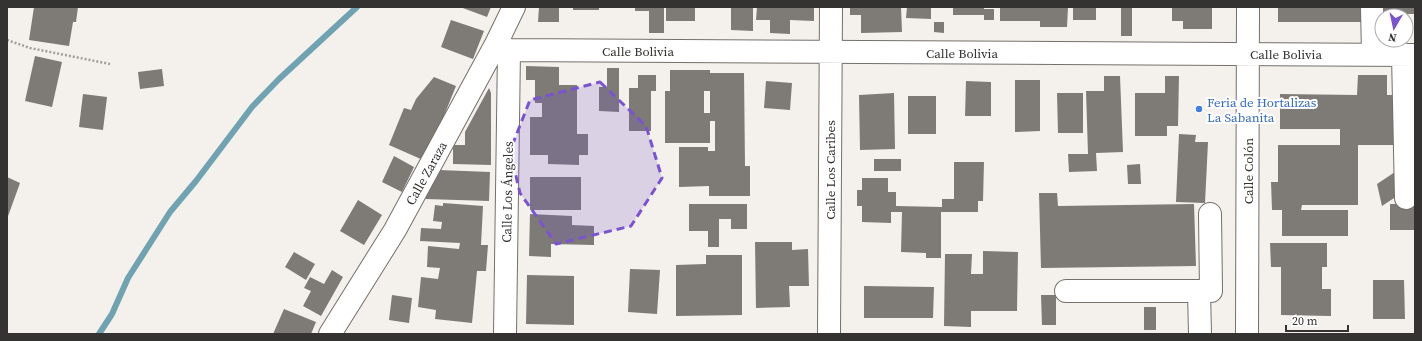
<svg xmlns="http://www.w3.org/2000/svg" width="1422" height="341" viewBox="0 0 1422 341" font-family="'Source Serif 4',serif">
	<style>
		.lines { fill: none; stroke-linecap: round; stroke-linejoin: round }
		.stream { stroke: #70a3b1; stroke-width: 6 }
		.building { fill: #7e7a76; fill-rule: evenodd }
		.minor-casing { stroke: #74706c; stroke-width: 24 }
		.path { stroke: #a29e9b; stroke-width: 2.5; stroke-dasharray: 2 2; stroke-linecap: butt }
		.minor { stroke: #fff; stroke-width: 22 }
		.marked { fill: #7a54ce; fill-opacity: 0.2; stroke: #7a54ce; stroke-width: 3; stroke-dasharray: 8 5; stroke-linejoin: round }
		.shop-dot { fill: #3f7fe0; stroke: #fff; stroke-width: 1.5 }
		.labels { text-anchor: middle; stroke-width: 4; stroke-linejoin: round; paint-order: stroke }
		.street-label { font-size: 13px; fill: #353331; stroke: #fff }
		.shop-label { font-size: 13px; fill: #366cbe; stroke: #fff; text-anchor: start }
	</style>
	<rect width="100%" height="100%" fill="#f4f0eb"/>
	<g class="lines">
		<path class="stream" d="M99,334L112,314L128,278L170,212L196,181L252,107L279,79L357,7"/>
	</g>
	<path class="building" d="M34,7H78L76,22H73L69,46L29,40Z
		M460,7H491L487,17Z
		M539,7H559V22H538Z
		M573,7H599V10H573Z
		M635,7H664V33H649V11H635Z
		M666,7H695V21H666Z
		M731,7H753V31L731,30Z
		M757,7H814V21L790,20V34L770,33V20H756Z
		M850,7H901L902,32L861,33V15H850Z
		M907,7H931V19L906,18Z
		M953,7H984V9H994V20H984V15H953Z
		M1000,7H1068L1067,27H1040V21H1000Z
		M1073,7H1096V20H1073Z
		M1121,7H1132V36H1121Z
		M1172,7H1212V29H1183V21H1172Z
		M1278,7H1363V22H1278Z
		M1376,7H1415V14H1398V16H1384V14H1376Z
		M451,20L484,31L473,59L441,47Z
		M934,22H944V33L934,32Z
		M35,56L62,62L52,107L25,101Z
		M526,66L559,67V85H577V134H588V155H579V165L548,164V155H530V117H542V103H535V80H526Z
		M607,68H619V112L599,111V87H607Z
		M162,69L164,86L140,89L138,72Z
		M670,70H710V73H744L745,166H750V196H709V186L679,187V147H708V151H715V121H710V143H665V91H670ZM704,91H710V113H704Z
		M638,75H656V91H651V131H629V88H638Z
		M1358,75H1387V95H1397V145H1358V205H1302L1301,210H1348V236H1282V210H1272L1271,182H1278V145H1340V129H1280V94L1357,95Z
		M1104,76H1120L1123,152L1096,153L1097,171L1069,172L1068,154H1088L1086,91H1104Z
		M1165,76H1179L1178,126H1167V136H1135V93H1165Z
		M434,77L456,86L441,123L423,160L389,145L404,108L411,110L416,99Z
		M1015,80H1040V131L1015,132Z
		M766,81L792,83L790,110L764,108Z
		M966,81L991,82V116H965Z
		M489,88L491,93V165L453,164V145H465V132Z
		M894,93L895,149L860,150L859,95Z
		M1057,93H1083V133H1058Z
		M83,94L107,97L103,130L79,127Z
		M908,96H936V134H908Z
		M1179,134L1196,135L1195,142H1208L1205,203L1176,202Z
		M394,156L414,167L402,192L382,182Z
		M874,159H901V171H874Z
		M954,162H984L983,201H978V212H941V258H926V253L901,252L902,212H891V223L862,222V206H857V190H862V178H888V192H896V206L942,207V199H954Z
		M1140,164L1141,184H1128L1127,165Z
		M439,170L490,172L489,201L426,199V189Z
		M1395,172L1400,194L1382,206L1377,184Z
		M7,177L20,183L7,219Z
		M530,177H581V210H530Z
		M1039,193H1057L1058,206L1194,204L1196,266L1041,268Z
		M358,200L382,215L364,245L340,231Z
		M443,203L483,206L481,245H488L486,271H477L472,323L435,319L436,310L418,307L421,277L438,279L440,268L427,267L428,246L459,249L460,243L420,241L421,228L441,229L442,222L433,221L435,205L443,206Z
		M689,204H747V229H731V219H719V247H708V231H689Z
		M1390,204H1415V230H1390Z
		M530,214L572,216V225L594,226V245L551,244V257L529,256Z
		M755,242H792V250L808,249L809,286H789L790,307L756,308Z
		M1270,243H1327V267H1322V289H1331V316L1281,315V267H1271Z
		M983,251L1018,252L1017,311H971V327L944,326L945,254H972L971,274H983Z
		M294,252L315,264L306,280L285,267Z
		M706,255H742V315L676,316V265L706,264Z
		M630,269L660,270L657,314L628,312Z
		M332,270L343,277L321,316L303,306L311,291L304,288L310,277L324,284Z
		M527,275L574,276V325L526,324Z
		M1373,280H1404L1405,319H1373Z
		M864,286L934,287L933,318H864Z
		M392,295L412,298L409,323L389,320Z
		M1041,295H1056V325H1042Z
		M1144,307H1156V330H1144Z
		M284,309L316,322L311,334H273Z"/>
	<g class="lines">
		<defs>
			<path id="minor" d="M1372,7L1373,54
				M496,44L509,50L1415,55
				M1403,54L1406,198
				M1066,291H1211L1210,214
				M1199,291L1200,334
				M330,334L395,230L496,44L514,7
				M505,334L509,50
				M829,334L831,7
				M1247,334L1248,7"/>
		</defs>
		<use href="#minor" class="minor-casing"/>
		<path class="path" d="M7,40L30,48L110,64"/>
		<use href="#minor" class="minor"/>
	</g>
	<path class="marked" d="M600,82L646,126L662,178L631,226L556,244L520,193L510,151L530,100Z"/>
	<circle class="shop-dot" cx="1199" cy="109" r="4"/>
	<g class="labels">
		<g class="street-label">
			<text x="638" y="56">Calle Bolivia</text>
			<text x="962" y="58">Calle Bolivia</text>
			<text x="1286" y="59">Calle Bolivia</text>
			<text transform="translate(830 170) rotate(-90)" y="5">Calle Los Caribes</text>
			<text transform="translate(1248 171) rotate(-90)" y="5">Calle Colón</text>
			<text transform="translate(426 173) rotate(-61)" y="5">Calle Zaraza</text>
			<text transform="translate(507 192) rotate(-89)" y="5">Calle Los Ángeles</text>
		</g>
		<g class="shop-label">
			<text x="1207" y="107">Feria de Hortalizas<tspan x="1207" dy="15">La Sabanita</tspan></text>
		</g>
	</g>
	<rect width="1422" height="341" fill="none" stroke="#353331" stroke-width="16"/>
	<g transform="translate(1394 28) rotate(189)"><circle r="19" fill="#ffffff" stroke="#aeadad"/>
	<path d="M0-3L7 15L0 10L-7 15Z" fill="#7a54ce"/>
	<text y="-6" font-size="11" font-weight="bold" text-anchor="middle" fill="#353331">N</text>
	</g>
	<path d="M1286 325v6h62v-6" fill="none" stroke="#353331" stroke-width="2"/>
	<text x="1292" y="325" font-size="12" fill="#353331" stroke="#ffffff" stroke-width="3" paint-order="stroke">20 m</text>
</svg>
